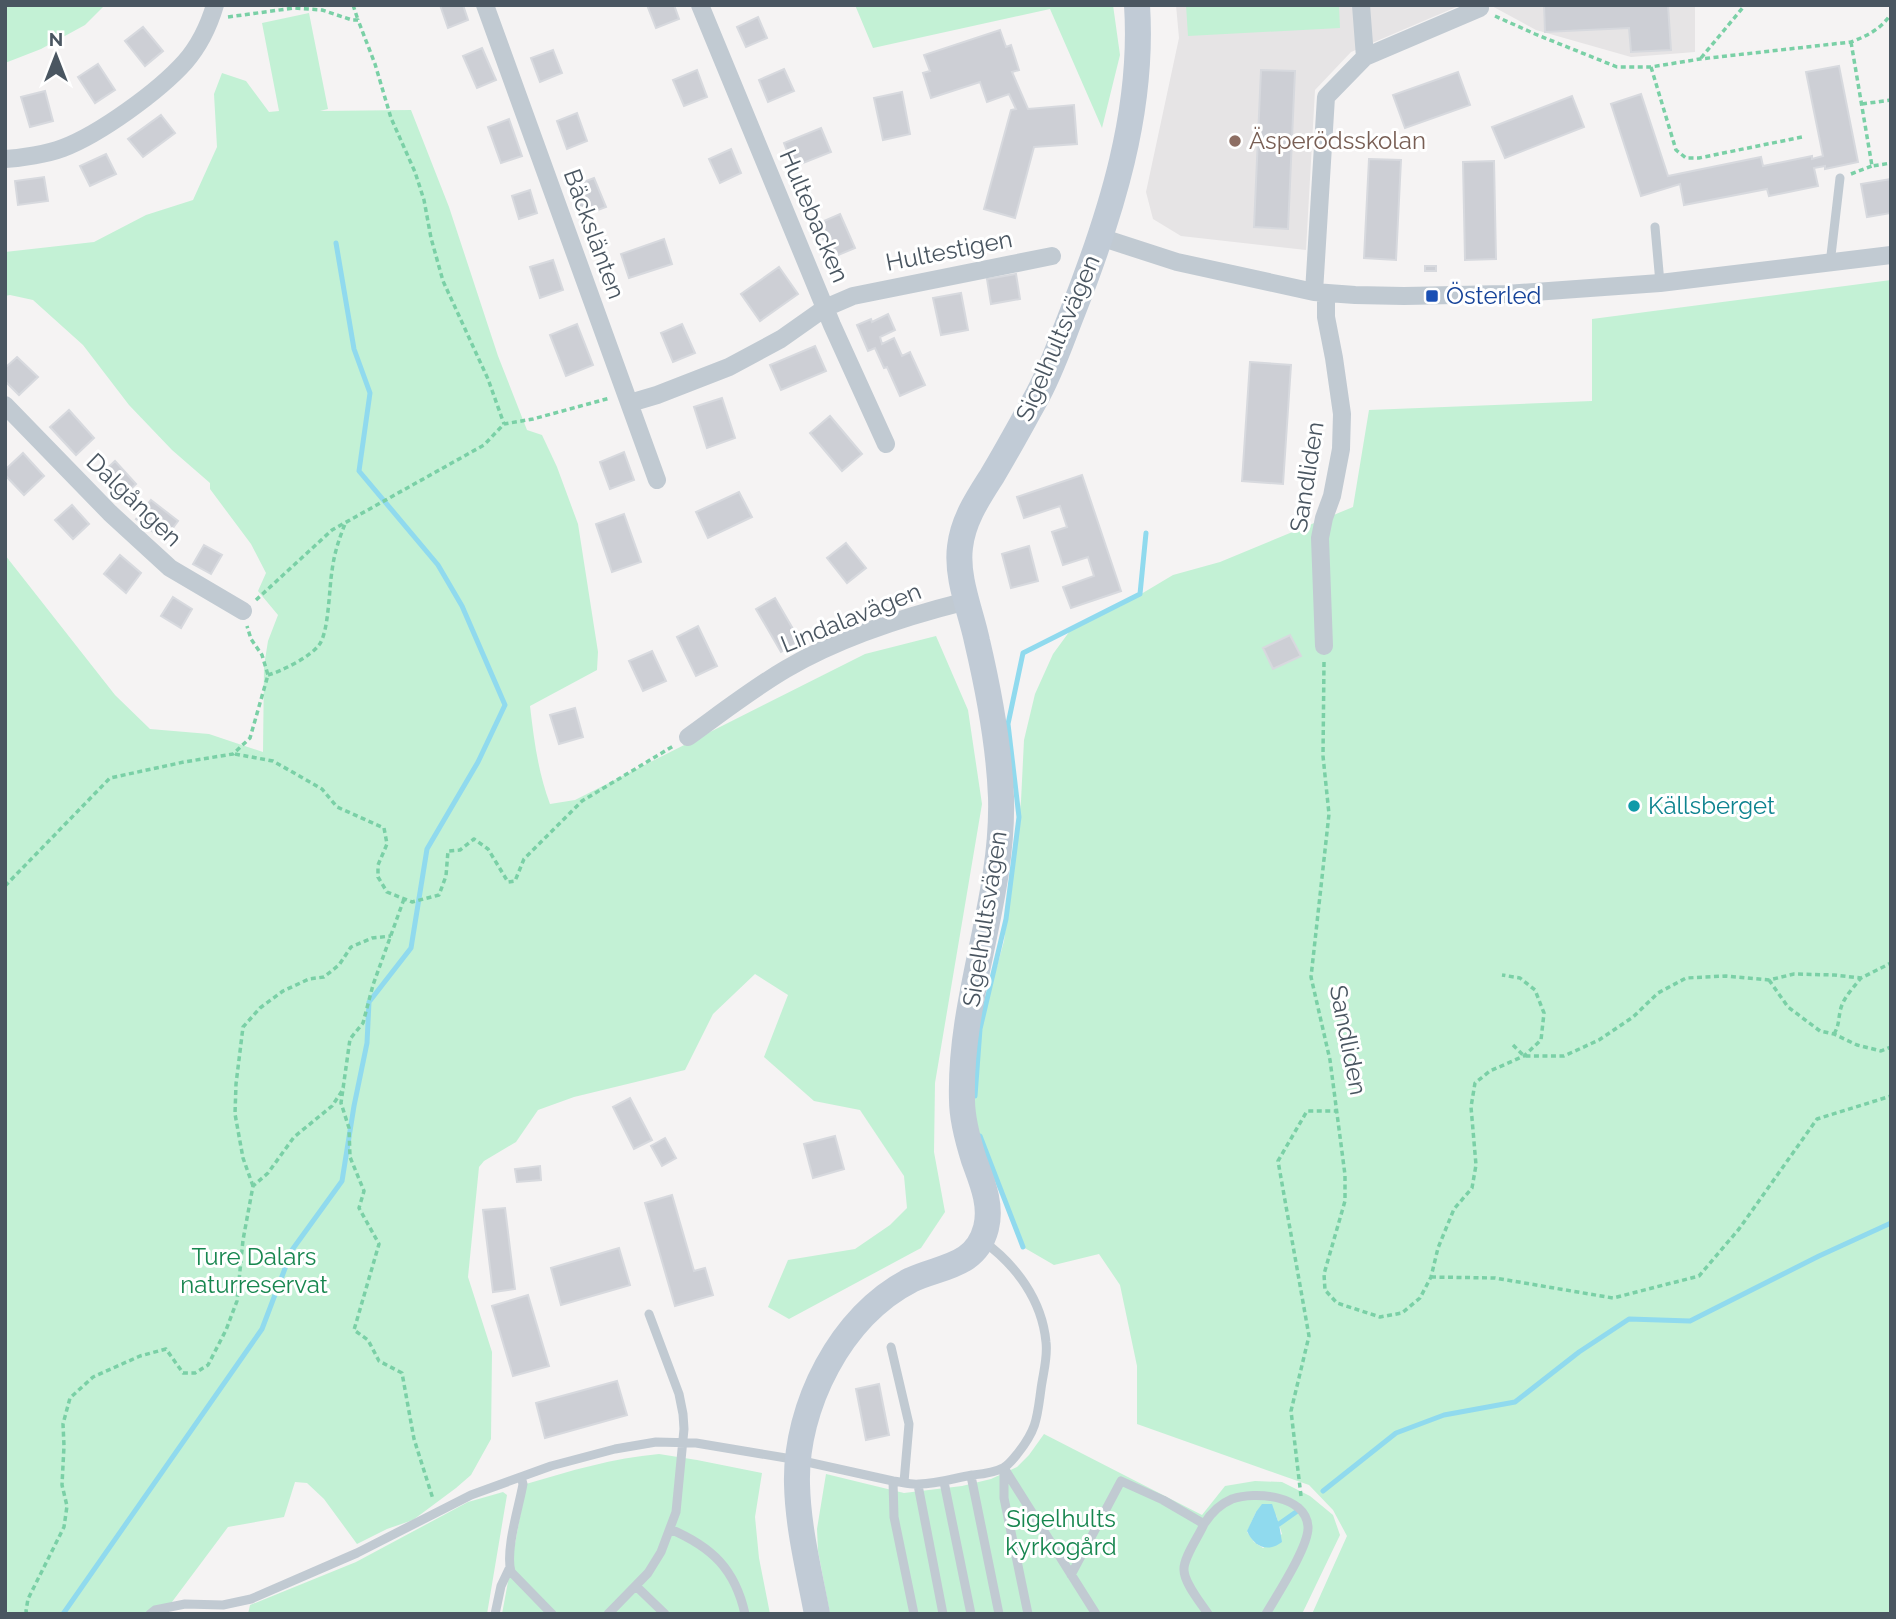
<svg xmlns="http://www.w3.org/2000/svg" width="1896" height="1619" viewBox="0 0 1896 1619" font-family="Raleway,sans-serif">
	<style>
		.education { fill: #e6e4e5 }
		.green { fill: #c3f1d5; fill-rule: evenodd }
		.water { fill: #90daee }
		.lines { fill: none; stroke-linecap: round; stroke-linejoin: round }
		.stream { stroke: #90daee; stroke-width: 5 }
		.building { fill: #cdcfd5; stroke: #d7d9de; stroke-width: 2 }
		.path { stroke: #7ad0a6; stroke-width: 3.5; stroke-dasharray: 5 3.5; stroke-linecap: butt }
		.lane { stroke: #c1cad2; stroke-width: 9 }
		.street { stroke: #c1cad2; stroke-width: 18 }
		.secondary { stroke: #c1cbd6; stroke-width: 26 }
		.education-dot { fill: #8d6e63; stroke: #fff; stroke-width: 2.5 }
		.transit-dot { fill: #1a4fb4; stroke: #fff; stroke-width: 2.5 }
		.culture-dot { fill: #0f9aa8; stroke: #fff; stroke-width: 2.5 }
		.labels { text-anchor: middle; stroke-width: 6; stroke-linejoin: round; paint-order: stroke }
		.education-label { font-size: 24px; fill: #785e54; stroke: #fff; text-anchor: start }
		.street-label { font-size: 24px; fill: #4a5661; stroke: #fff }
		.transit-label { font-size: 24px; fill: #164399; stroke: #fff; text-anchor: start }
		.culture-label { font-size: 24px; fill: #0d838f; stroke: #fff; text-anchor: start }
		.park-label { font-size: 24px; fill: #17864f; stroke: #fff }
	</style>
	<rect width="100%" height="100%" fill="#f5f3f3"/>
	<path class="education" d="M1176,5H1461L1351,52L1315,90L1306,250L1181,236L1153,219L1146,192L1179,38Z
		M1490,5H1695V52L1631,57L1536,30Z"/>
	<path class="green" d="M5,5H105L85,25L41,49L5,63Z
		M855,5H1113L1120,55L1102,128L1050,9L873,48Z
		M1186,5H1339L1340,28L1188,36Z
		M309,13L328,109L320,111L411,110L449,207L498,356L527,430L542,435L557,467L578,524L598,652L597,670L530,706C534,740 538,772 550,804L575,800L865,654L936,636L968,710L982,804L935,1083L934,1152L945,1212L921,1248L789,1319L768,1307L788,1260L855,1249L890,1225L907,1208L904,1176L860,1110L814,1101L764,1057L788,995L755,974L713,1014L685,1070L574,1097L538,1110L516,1142L484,1161L479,1167L468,1277L492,1352L491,1439L471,1475L456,1488L413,1520L387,1529L357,1544L324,1499L307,1483L295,1482L284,1517L228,1527L163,1614H5V555L115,695L150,729L209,734L263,752L264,666L268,641L278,615L258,591L266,573L251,544L210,489V483L172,450L129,405L83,345L33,300L10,295L5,296V252L94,242L146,215L193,200L217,147L214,94L222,73L246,81L269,112L279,111L262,23Z
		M1891,280V1614H1312L1347,1536L1333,1510L1309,1485L1137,1424V1366L1120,1285L1099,1254L1054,1265L1023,1247L979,1141L969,1105L973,1053L1004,941L1021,801L1024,740L1035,694L1053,654L1072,628L1121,606L1173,575L1220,562L1353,507L1369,410L1592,401V319Z
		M1044,1434L1202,1515L1225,1486L1255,1481L1282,1482L1310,1496L1333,1515L1340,1535L1302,1614H830L818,1551L817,1529L826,1474L904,1493L962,1486L991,1479L1017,1467L1029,1455ZM1256,1512L1276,1515L1282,1534L1263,1548L1254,1542L1247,1532Z
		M659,1454L697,1460L762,1473L755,1517L759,1558L770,1614H502L526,1484C570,1471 613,1458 659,1454Z
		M503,1492L507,1495L487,1614H248L250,1605L356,1562L468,1502Z"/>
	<path class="water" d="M1262,1504H1272L1279,1524L1282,1542C1268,1553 1254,1547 1247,1531L1256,1512Z"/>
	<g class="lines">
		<path class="stream" d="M975,1096L980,1029L1006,919L1019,817L1008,724L1023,653L1140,594L1146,533
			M980,1136L1023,1247
			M1323,1491L1396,1433L1444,1415L1515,1402L1579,1352L1629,1319L1690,1321L1819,1256L1891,1223
			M1279,1524L1296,1512
			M63,1614L262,1329L292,1250L342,1181L354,1106L367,1043L369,1002L411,948L427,849L478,762L505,705L462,606L438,565L359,471L370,393L354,349L336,243"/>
	</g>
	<path class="building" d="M440,5H463L468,20L448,28Z
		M647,5H674L679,19L656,28Z
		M1544,5H1668L1671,50L1631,52L1629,28L1545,32Z
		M758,17L767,38L746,47L737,27Z
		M143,27L163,51L145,66L125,41Z
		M1000,30L1006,47L1011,45L1019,70L1012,72L1028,109L1074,105L1077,144L1034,147L1015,218L984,209L1011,110L1016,109L1009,94L987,102L980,82L931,98L923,73L930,71L924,55Z
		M482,48L496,80L477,88L463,56Z
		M553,50L562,73L540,82L531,58Z
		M98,64L115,90L95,103L78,77Z
		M1839,66L1858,162L1825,169V166L1814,168L1818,186L1769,196L1767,189L1684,205L1680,184L1641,196L1611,104L1641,94L1668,176L1761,157L1763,166L1812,156V159L1823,156L1806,72Z
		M784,69L794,91L768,102L759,80Z
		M697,70L707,97L684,106L673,80Z
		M1261,70L1295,71L1288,229L1254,227Z
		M1458,72L1470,105L1405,128L1393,95Z
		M45,91L53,121L30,127L21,97Z
		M902,92L910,134L883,140L874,98Z
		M1572,96L1584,127L1505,158L1492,127Z
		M577,113L587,141L567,149L557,121Z
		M161,115L175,133L143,157L128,139Z
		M509,119L522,156L501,163L488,127Z
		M821,128L831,152L793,167L784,143Z
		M731,149L741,173L720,183L709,159Z
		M106,154L116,174L90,186L80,166Z
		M1369,159L1401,160L1396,260L1364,258Z
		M1494,161L1496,259L1465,260L1463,162Z
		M44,177L48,201L18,205L15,181Z
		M594,178L606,207L582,216L570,187Z
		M1891,179V213L1867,217L1861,184Z
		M530,190L537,213L519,219L512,196Z
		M840,214L855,248L831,258L817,224Z
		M664,239L672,264L629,278L621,254Z
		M553,260L563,290L540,298L530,267Z
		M1425,266H1436V271H1425Z
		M779,267L798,294L760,321L741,294Z
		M1016,274L1020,299L991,304L987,279Z
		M961,293L968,330L941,335L933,298Z
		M888,314L895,330L880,337L882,344L894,338L902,356L910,352L925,385L900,396L887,367L884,368L875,348L868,351L857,325L871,319L872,322Z
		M577,324L593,365L566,376L550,335Z
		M682,324L695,353L673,362L661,333Z
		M815,346L826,371L781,390L770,365Z
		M17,357L38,377L19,395L5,381V368Z
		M1250,362L1291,365L1283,484L1242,481Z
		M722,398L735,438L707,448L694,407Z
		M69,410L94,438L76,455L50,427Z
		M830,416L862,454L842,471L810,433Z
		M624,452L634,480L610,489L600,462Z
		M23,453L44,476L24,495L5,475V470Z
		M115,461L136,484L119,500L98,477Z
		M1082,475L1121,591L1071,608L1063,587L1094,576L1088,557L1063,565L1052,532L1067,527L1060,506L1024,518L1017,497Z
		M739,492L752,517L708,538L696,512Z
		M151,500L178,521L164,540L136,519Z
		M72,505L89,524L73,539L55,520Z
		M624,514L641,562L612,572L596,524Z
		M846,543L866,568L847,583L827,558Z
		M204,545L222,555L211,574L193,564Z
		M1029,546L1038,581L1011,588L1002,554Z
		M120,555L141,573L126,593L104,574Z
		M173,597L192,609L181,628L161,616Z
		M775,598L800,641L781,652L756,609Z
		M698,626L717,666L696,676L677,637Z
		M1290,635L1301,656L1273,669L1263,648Z
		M652,651L666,681L643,691L629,661Z
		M575,708L583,737L559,744L550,715Z
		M630,1098L652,1140L634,1149L613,1107Z
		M835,1136L844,1169L813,1178L804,1144Z
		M665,1138L676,1158L662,1166L651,1146Z
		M540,1166L541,1180L517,1182L515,1169Z
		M672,1195L694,1271L705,1268L713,1295L675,1306L645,1203Z
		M505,1208L515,1289L493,1292L483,1210Z
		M619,1248L630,1285L561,1305L551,1268Z
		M528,1295L549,1366L513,1376L492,1306Z
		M617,1381L627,1415L545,1438L536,1403Z
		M879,1384L889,1435L866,1440L856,1389Z"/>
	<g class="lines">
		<path class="path" d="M353,5L358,20
			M1495,16L1535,34L1617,67H1651L1700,59L1851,42C1867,36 1881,29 1891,14
			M228,17L294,8L322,10L352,20H358L375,64L391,118L415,172L424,200L431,238L443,281L488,379L504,424
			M1851,42L1872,166L1891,163
			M1701,58L1745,5
			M1651,67L1676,150L1686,158H1699L1802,137
			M1862,104L1891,100
			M1851,174L1872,166
			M256,600L332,530L484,445L504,424L533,419L610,398
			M1324,662L1323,756L1329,814L1311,977L1330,1060L1345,1175V1201L1324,1274L1325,1290L1337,1303L1380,1317L1402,1313L1420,1298L1431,1277L1438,1248L1454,1209L1472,1188L1476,1165L1471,1107L1475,1083L1490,1071L1524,1056L1541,1040L1544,1013L1535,990L1520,978L1502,975
			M268,675C282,671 310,657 319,645C329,632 329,588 332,571C334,554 339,539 345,524
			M235,754L273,761L322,789L337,807L384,828L387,844L378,865V877L387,892L412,902L439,895L446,876L448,851L460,850L474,839L488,849L508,882L515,881L524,859L582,801L675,745
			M5,886L110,778L184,762L233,754L250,738L268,675L262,655L251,639L247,626
			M404,899L373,985L363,1023L350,1039L341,1103L349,1128L350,1157L364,1191L359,1208L379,1244L354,1330L368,1340L379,1361L402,1373L414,1439L433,1499
			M1769,980L1788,1007L1820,1031L1834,1034L1857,1045L1881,1051L1891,1047
			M1834,1034C1839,1025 1838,1022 1840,1012C1842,999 1853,988 1861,978
			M1513,1045L1524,1056H1564L1599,1040L1633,1017L1658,993L1686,978L1726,976L1769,980L1794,974L1834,975L1861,978L1891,963
			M253,1186L243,1158L235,1114L236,1084L243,1027L260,1008L283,991L309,979L324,977L339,965L351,947L372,938L391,936
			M1431,1277L1495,1278L1613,1298L1699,1276L1739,1229L1817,1119L1891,1096
			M1301,1496L1291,1411L1309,1336L1278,1161L1307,1111H1337
			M27,1614L26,1611L28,1599L64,1527L67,1506L62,1485L64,1446L63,1424L70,1398L93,1377L140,1356L166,1349L183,1373H195L208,1365L226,1330L237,1301L243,1240L253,1186L268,1173L294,1137L332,1106L344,1088"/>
		<path class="lane" d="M1655,227L1660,283
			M1830,264L1840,178
			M891,1347L909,1424L904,1482
			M1004,1468L1096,1614
			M1004,1470V1498L1028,1614
			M971,1476L999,1614
			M521,1477L523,1484C519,1507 505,1550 511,1572L552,1614
			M944,1482L971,1614
			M918,1485L943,1614
			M1204,1524C1199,1536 1183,1558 1184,1570C1184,1583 1201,1603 1208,1614
			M670,1529C712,1547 735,1569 745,1614
			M1071,1575L1121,1481L1163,1500L1204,1524C1211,1513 1220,1504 1232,1499C1255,1491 1306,1495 1308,1527C1309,1546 1277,1595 1266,1614
			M636,1586L665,1614
			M150,1614L155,1610L185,1604L223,1605L251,1599L357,1553L471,1495L551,1466L615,1449L656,1442L696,1443L798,1460L893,1481
			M495,1614L501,1586L510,1567
			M608,1614L648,1573L661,1552L676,1512L684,1429L683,1414L679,1394L649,1314
			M914,1614L894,1517L893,1481C902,1482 911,1485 919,1484C938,1484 954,1478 972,1475C982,1474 994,1473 1003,1468C1009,1465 1014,1458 1018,1453C1037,1429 1037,1418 1041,1389C1043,1373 1048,1358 1046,1342C1042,1300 1016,1265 983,1241"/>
		<path class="street" d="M485,5L657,480
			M700,5L832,325L886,444
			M1365,57L1480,8
			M5,159C22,158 47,154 63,148C100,134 159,91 185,62C199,46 209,25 215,5
			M1100,237L1177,262L1314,292L1355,295L1404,296L1506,294L1660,283L1891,255
			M1314,292L1326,97L1365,57L1361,5
			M630,403L657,395L729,367L781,339L825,308L853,296L1052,256
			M5,405L110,513L170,568L243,611
			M1324,646L1320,538L1324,518L1332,496L1341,449L1342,414L1334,358L1326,317V293
			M688,737C720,714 752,689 786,669C840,637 907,616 967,601"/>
		<path class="secondary" d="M817,1614C809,1571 798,1528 797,1484C795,1407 841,1315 911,1280C941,1266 976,1267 986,1228C992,1205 982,1182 974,1160C968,1141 962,1120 962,1100C959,998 1004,900 1001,797C999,745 989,692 977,641C971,612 956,578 960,547C963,520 978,498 992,476C1007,451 1021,425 1035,400C1051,372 1061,341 1073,311C1111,214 1144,111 1137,5"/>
	</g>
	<circle class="education-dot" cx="1235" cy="141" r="7"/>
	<rect class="transit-dot" x="1425" y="289" width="14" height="14" rx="3.5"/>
	<circle class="culture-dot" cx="1634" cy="806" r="7"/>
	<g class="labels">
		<g class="education-label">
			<text x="1249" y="149">Äsperödsskolan</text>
		</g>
		<g class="street-label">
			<text transform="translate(814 216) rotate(67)" y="8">Hultebacken</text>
			<text transform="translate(594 234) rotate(70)" y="8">Bäckslänten</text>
			<text transform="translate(949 251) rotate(-11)" y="8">Hultestigen</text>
			<text transform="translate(1058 338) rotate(-67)" y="8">Sigelhultsvägen</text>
			<text transform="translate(1307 477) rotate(-81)" y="8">Sandliden</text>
			<text transform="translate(134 500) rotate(44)" y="8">Dalgången</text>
			<text transform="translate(851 618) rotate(-22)" y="8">Lindalavägen</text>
			<text transform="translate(985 919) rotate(-81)" y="8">Sigelhultsvägen</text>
			<text transform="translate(1348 1040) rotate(79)" y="8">Sandliden</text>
		</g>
		<g class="transit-label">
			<text x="1446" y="304">Österled</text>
		</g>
		<g class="culture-label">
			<text x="1648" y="814">Källsberget</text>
		</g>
		<g class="park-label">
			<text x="254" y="1265">Ture Dalars<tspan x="254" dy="28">naturreservat</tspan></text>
			<text x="1061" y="1527">Sigelhults<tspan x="1061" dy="28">kyrkogård</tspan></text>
		</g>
	</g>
	<rect width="1896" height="1619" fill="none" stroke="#4a5661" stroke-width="14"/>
	<g transform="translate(56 56)" stroke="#ffffff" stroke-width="5" paint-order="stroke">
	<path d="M0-5L12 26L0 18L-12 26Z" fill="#4a5661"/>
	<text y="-10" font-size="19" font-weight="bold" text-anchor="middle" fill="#4a5661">N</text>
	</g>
</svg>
